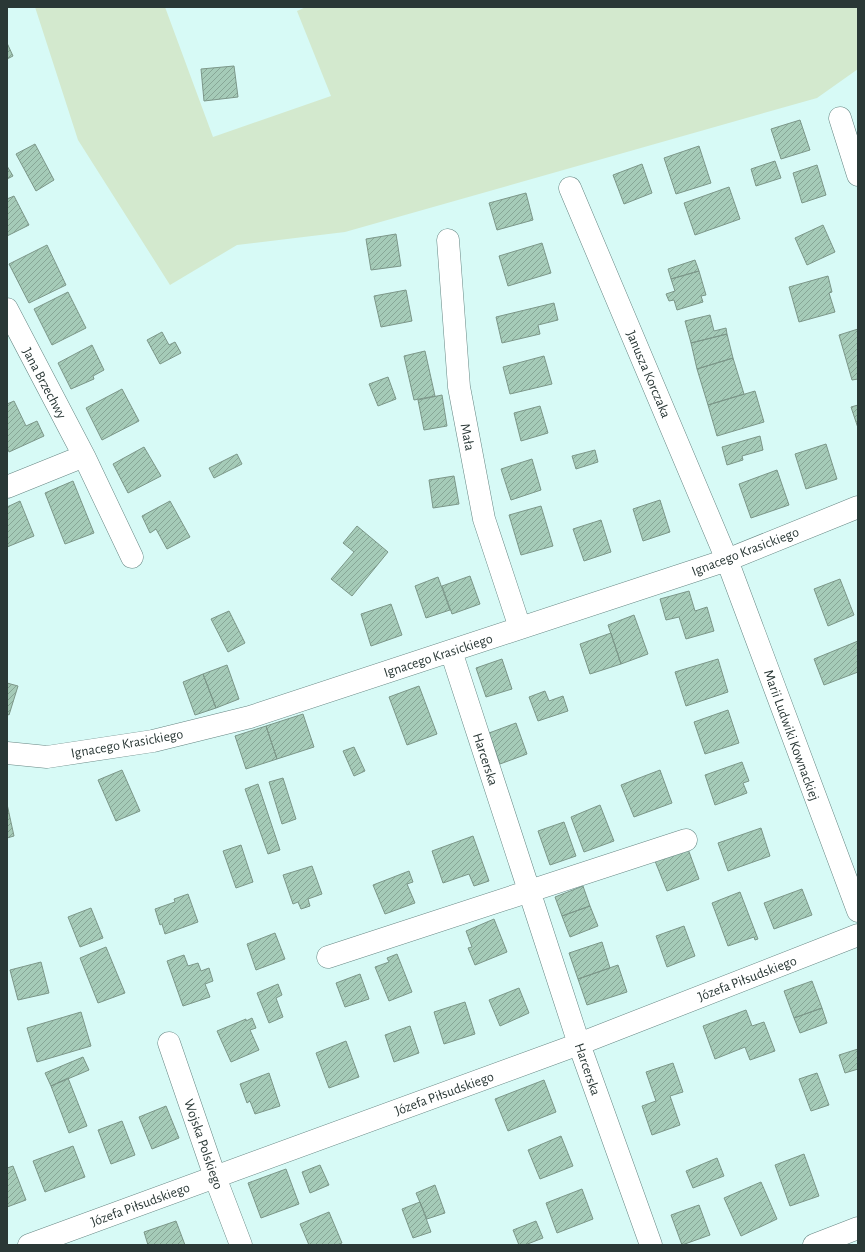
<svg xmlns="http://www.w3.org/2000/svg" width="865" height="1252" viewBox="0 0 865 1252" font-family="'Alegreya Sans',sans-serif">
	<style>
		.grass { fill: #d3e9ce }
		.building { fill: url(#building-hatch); stroke: #7c9789 }
		.lines { fill: none; stroke-linecap: round; stroke-linejoin: round }
		.minor-casing { stroke: #668683; stroke-width: 23 }
		.minor { stroke: #fff; stroke-width: 22 }
		.labels { text-anchor: middle; stroke-width: 3; stroke-linejoin: round; paint-order: stroke }
		.street-label { font-size: 14px; fill: #2a3836; stroke: #fff }
	</style>
	<defs>
		<pattern id="building-hatch" width="6" height="6" patternUnits="userSpaceOnUse"><rect width="6" height="6" fill="#a5cbb8"/><path d="M-1 1l2-2M0 6l6-6M5 7l2-2" fill="none" stroke="#87a696"/></pattern>
	</defs>
	<rect width="100%" height="100%" fill="#d7faf6"/>
	<path class="grass" d="M35,7H165L213,137L331,96L297,11L306,7H858V69L817,98L345,232L237,245L170,285L78,140Z"/>
	<path class="building" d="M7,43L13,56L7,59Z
		M234,66L238,97L204,101L201,69Z
		M800,120L810,150L781,159L771,129Z
		M35,144L54,180L36,191L16,154Z
		M699,146L711,183L676,194L664,158Z
		M775,161L781,178L756,186L751,169Z
		M642,164L652,193L624,204L613,175Z
		M817,165L826,195L802,203L793,173Z
		M7,166L13,176L7,179Z
		M729,187L740,219L695,235L684,203Z
		M526,193L533,220L497,230L489,203Z
		M14,196L29,225L7,236V199Z
		M823,225L835,252L807,265L795,238Z
		M396,234L401,266L371,270L366,239Z
		M542,243L551,273L508,286L499,256Z
		M47,245L66,285L29,303L9,264Z
		M695,260L699,271L671,279L668,269Z
		M699,271L706,295L701,296L703,302L677,310L674,300L669,301L666,294L675,291L671,279Z
		M828,276L832,292L829,293L835,312L799,322L789,287Z
		M406,290L412,321L381,327L374,296Z
		M68,292L86,328L52,345L34,309Z
		M554,303L558,320L538,325L540,334L502,343L496,317Z
		M710,315L714,331L726,328L727,334L691,343L685,321Z
		M858,329V379L852,380L839,335Z
		M162,332L169,345L175,342L181,353L160,364L147,340Z
		M727,334L733,358L697,369L691,343Z
		M92,345L104,370L93,376L94,379L71,389L58,363Z
		M425,351L435,396L414,400L404,356Z
		M544,356L552,384L510,394L503,367Z
		M733,358L744,394L708,405L697,369Z
		M388,377L396,399L378,406L369,384Z
		M122,389L139,421L102,440L86,408Z
		M755,391L764,422L717,436L708,405Z
		M442,395L447,426L424,430L418,400Z
		M14,401L26,426L37,421L44,436L9,452L7,447V404Z
		M858,405V428L851,407Z
		M540,406L548,433L521,441L514,413Z
		M760,436L763,450L742,456L743,460L727,465L722,447Z
		M826,444L837,479L806,489L795,454Z
		M144,447L161,476L128,493L113,464Z
		M595,450L598,462L576,469L572,456Z
		M237,454L242,464L214,478L209,468Z
		M532,459L541,490L511,500L501,469Z
		M777,470L789,505L751,518L739,484Z
		M454,476L459,504L433,508L429,480Z
		M73,481L94,533L65,544L45,493Z
		M660,500L670,532L643,541L633,509Z
		M20,501L34,536L7,547V507Z
		M170,501L190,537L167,549L156,529L150,533L142,516Z
		M541,506L553,546L521,555L509,515Z
		M601,520L611,552L584,561L573,529Z
		M357,526L388,552L352,596L331,579L354,552L343,543Z
		M470,576L480,604L452,614L442,586Z
		M438,577L450,610L426,618L415,586Z
		M840,579L854,615L828,626L814,589Z
		M689,591L695,611L707,607L714,631L686,639L679,617L666,620L660,599Z
		M391,604L402,635L371,646L361,614Z
		M229,611L245,643L228,652L211,619Z
		M634,615L648,654L621,664L608,625Z
		M611,633L621,664L590,674L580,644Z
		M858,641V672L824,685L814,659Z
		M502,659L512,689L486,697L476,668Z
		M718,659L728,692L686,706L675,672Z
		M227,665L239,699L216,708L203,674Z
		M203,674L216,708L195,715L183,682Z
		M7,683L18,686L9,715L7,714Z
		M419,686L437,734L407,745L389,697Z
		M545,691L549,701L563,696L568,711L538,721L529,697Z
		M728,710L739,743L705,754L694,722Z
		M303,714L314,747L277,759L266,726Z
		M516,723L527,754L500,764L489,733Z
		M266,726L277,759L246,769L235,736Z
		M354,747L365,771L354,776L343,751Z
		M742,762L749,781L743,783L747,793L715,805L705,775Z
		M122,770L140,811L116,821L98,780Z
		M660,770L672,803L634,817L621,785Z
		M283,778L296,819L282,824L269,782Z
		M258,784L280,850L268,854L245,789Z
		M7,804L14,836L7,838Z
		M600,805L614,841L584,852L571,817Z
		M564,822L576,856L550,865L538,831Z
		M761,828L770,856L728,871L718,843Z
		M473,836L489,881L474,886L469,874L443,883L432,851Z
		M241,845L253,882L236,888L223,851Z
		M688,849L699,879L667,891L655,861Z
		M312,866L322,894L308,899L310,906L301,909L298,902L293,904L283,875Z
		M409,871L413,882L407,884L415,903L385,914L373,885Z
		M583,886L590,906L562,916L555,897Z
		M802,889L812,915L774,929L764,903Z
		M740,892L758,939L755,940L754,937L728,946L712,903Z
		M188,894L198,922L165,934L162,924L160,925L155,909L175,902L174,899Z
		M590,906L598,926L570,937L562,916Z
		M91,908L103,938L80,947L68,917Z
		M494,919L507,952L475,965L468,948L472,947L466,931Z
		M684,926L695,956L667,967L656,936Z
		M275,933L285,959L256,970L247,944Z
		M602,942L610,968L578,979L569,953Z
		M106,947L125,993L98,1003L80,958Z
		M397,954L412,992L389,1001L375,967L389,962L387,958Z
		M184,955L188,966L198,963L201,971L209,968L213,981L205,984L210,997L183,1006L167,961Z
		M41,962L49,993L18,1000L10,970Z
		M618,965L627,992L587,1005L578,979Z
		M360,974L369,999L345,1007L336,983Z
		M812,981L822,1008L794,1018L784,991Z
		M278,984L282,995L276,998L283,1017L269,1023L257,993Z
		M519,988L529,1013L500,1026L489,1000Z
		M465,1002L475,1034L444,1044L434,1012Z
		M822,1008L827,1023L800,1033L794,1018Z
		M746,1010L752,1026L764,1022L775,1051L750,1060L745,1047L715,1059L703,1026Z
		M81,1012L91,1046L37,1062L27,1028Z
		M252,1018L256,1028L250,1030L259,1050L231,1062L217,1031L246,1019V1021Z
		M410,1026L419,1053L394,1062L385,1035Z
		M346,1041L359,1077L329,1088L316,1053Z
		M858,1049V1069L845,1073L839,1055Z
		M83,1057L89,1070L51,1086L45,1073Z
		M673,1063L683,1092L670,1096L680,1125L652,1135L642,1106L656,1101L646,1072Z
		M269,1073L280,1106L255,1114L250,1101L247,1103L240,1084Z
		M817,1073L829,1105L811,1111L799,1079Z
		M68,1078L87,1126L69,1133L51,1086Z
		M544,1080L556,1112L508,1131L495,1099Z
		M166,1106L179,1138L152,1149L139,1117Z
		M122,1121L135,1155L111,1164L98,1130Z
		M561,1136L573,1166L540,1179L528,1150Z
		M73,1146L85,1177L45,1192L33,1161Z
		M804,1154L819,1196L790,1206L775,1165Z
		M717,1158L724,1176L693,1188L686,1171Z
		M320,1165L329,1185L310,1193L302,1172Z
		M13,1166L26,1200L7,1207V1168Z
		M286,1169L299,1204L261,1218L248,1183Z
		M761,1182L777,1219L741,1236L724,1198Z
		M435,1185L445,1213L427,1219L416,1193Z
		M582,1189L593,1219L557,1233L546,1203Z
		M420,1202L431,1232L413,1238L402,1209Z
		M699,1205L710,1235L682,1245L671,1215Z
		M329,1212L342,1243L337,1245H309L300,1224Z
		M176,1221L185,1245H148L144,1232Z
		M536,1221L543,1238L525,1245H519L513,1230Z"/>
	<g class="lines">
		<defs>
			<path id="minor" d="M840,118L858,175
				M570,188L727,560L858,911
				M448,240L459,387L484,519L520,628
				M7,309L84,456L132,557
				M7,487L84,456
				M451,651L579,1044L651,1245
				M7,753L47,757L153,741L250,717L727,560L858,507
				M328,957L686,840
				M169,1043L215,1177L241,1245
				M29,1245L579,1044L858,935
				M814,1245L858,1228"/>
		</defs>
		<use href="#minor" class="minor-casing"/>
		<use href="#minor" class="minor"/>
	</g>
	<g class="labels">
		<g class="street-label">
			<text transform="translate(649 374) rotate(67)" y="5">Janusza Korczaka</text>
			<text transform="translate(45 383) rotate(62)" y="5">Jana Brzechwy</text>
			<text transform="translate(468 437) rotate(79)" y="5">Mała</text>
			<text transform="translate(745 551) rotate(-21)" y="5">Ignacego Krasickiego</text>
			<text transform="translate(438 655) rotate(-18)" y="5">Ignacego Krasickiego</text>
			<text transform="translate(792 735) rotate(70)" y="5">Marii Ludwiki Kownackiej</text>
			<text transform="translate(127 743) rotate(-10)" y="5">Ignacego Krasickiego</text>
			<text transform="translate(486 759) rotate(72)" y="5">Harcerska</text>
			<text transform="translate(747 978) rotate(-21)" y="5">Józefa Piłsudskiego</text>
			<text transform="translate(588 1069) rotate(71)" y="5">Harcerska</text>
			<text transform="translate(444 1093) rotate(-20)" y="5">Józefa Piłsudskiego</text>
			<text transform="translate(204 1144) rotate(71)" y="5">Wojska Polskiego</text>
			<text transform="translate(140 1204) rotate(-20)" y="5">Józefa Piłsudskiego</text>
		</g>
	</g>
	<rect width="865" height="1252" fill="none" stroke="#2a3836" stroke-width="16"/>
</svg>
